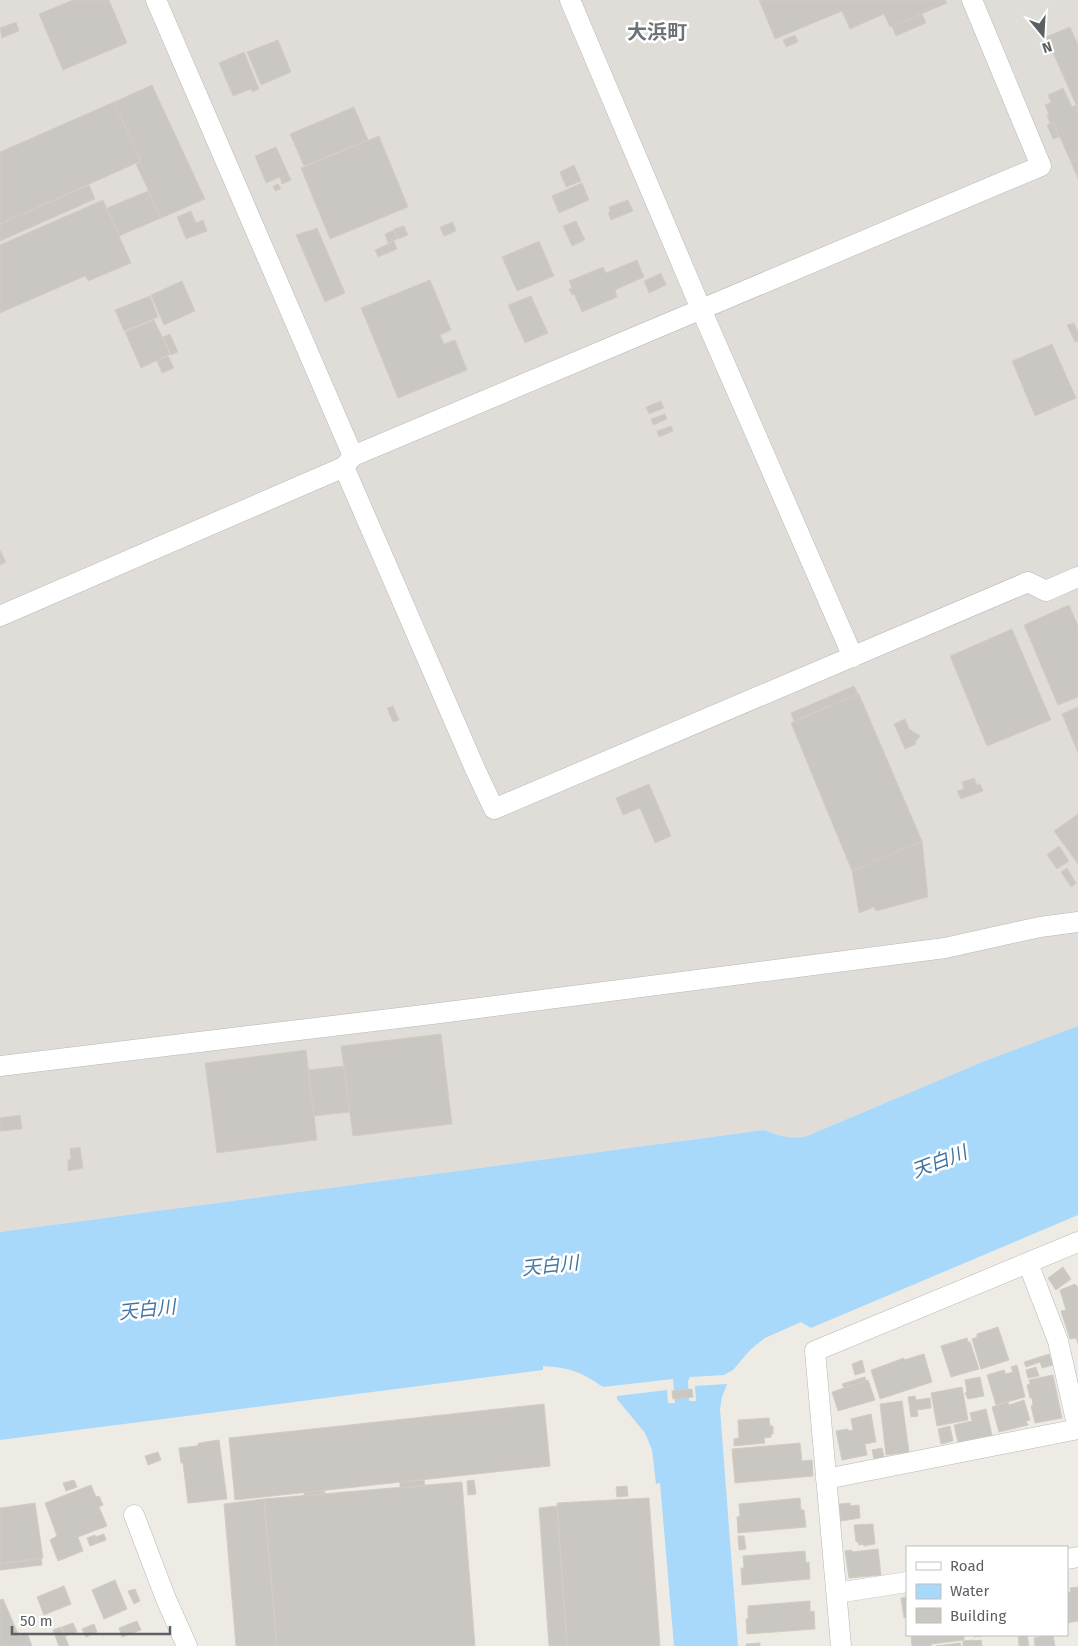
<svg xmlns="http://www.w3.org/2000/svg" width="1078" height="1646" viewBox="0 0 1078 1646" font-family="'Fira Sans','Noto Sans JP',sans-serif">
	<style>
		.industrial { fill: #e0ddd9 }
		.water { fill: #a9d9fa }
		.building { fill: #cac6c2; stroke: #d2cdc3 }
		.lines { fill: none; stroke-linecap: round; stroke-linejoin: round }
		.minor-casing { stroke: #b5b7bb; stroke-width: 21 }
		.minor { stroke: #fff; stroke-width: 20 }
		.labels { text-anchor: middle; stroke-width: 5; stroke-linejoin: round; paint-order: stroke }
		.water-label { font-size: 19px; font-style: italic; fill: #4375a2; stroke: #fff }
		.quarter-label { font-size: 20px; font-weight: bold; fill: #6d7276; stroke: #fff }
	</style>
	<rect width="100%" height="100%" fill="#eeebe4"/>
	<path class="industrial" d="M0,0H1078V1026L987,1060L807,1136L795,1139L779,1137L764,1130L0,1232Z"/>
	<path class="water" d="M1078,1026V1215L811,1328L801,1322L765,1338L751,1349L733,1370L724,1375L690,1377L688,1381L689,1401H696L695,1386L727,1384L722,1397L720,1409L738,1646H674L660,1483L656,1484L652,1450L645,1433L617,1399V1396L667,1390L668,1403H675L673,1379L603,1387C580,1371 570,1368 543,1366V1370L0,1440V1232L764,1130C779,1136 791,1140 807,1136L987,1060Z"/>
	<path class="building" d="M73,0H109L127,43L63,70L39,14Z
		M759,0H945L947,3L890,27L884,14L850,29L842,11L775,39Z
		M922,14L926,23L896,36L892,26Z
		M16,22L19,31L2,38L0,28Z
		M1070,27L1078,45V109L1046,37Z
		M795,35L798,42L786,47L783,40Z
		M278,40L291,72L261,85L247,52Z
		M244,52L259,89L252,92L251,89L233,96L219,63Z
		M152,85L205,199L161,218L136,164L141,161L114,102Z
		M1063,88L1072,107L1076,105L1078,110V159L1071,162L1053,122L1050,123L1047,115L1049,114L1045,105L1051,102L1048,95Z
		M114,102L141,161L0,224V152Z
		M354,107L368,140L304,166L290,134Z
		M1053,122L1059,137L1053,139L1047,125Z
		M379,136L408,207L330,239L301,168Z
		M276,147L291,180L282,184L280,177L266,183L255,156Z
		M1078,159V179L1071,162Z
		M574,165L581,181L566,187L560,172Z
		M582,183L589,200L559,213L552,196Z
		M278,184L281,189L275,191L273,186Z
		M89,185L95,199L0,241V224Z
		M148,191L161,218L119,236L107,208Z
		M103,200L131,263L88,281L85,276L0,313V245Z
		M628,200L633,211L611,220L608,213L610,212L609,207Z
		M191,211L196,223L203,220L207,231L186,239L177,217Z
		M576,221L585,240L572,246L563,226Z
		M453,222L456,231L444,236L440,227Z
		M404,226L408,235L398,239L394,229Z
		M317,228L345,293L325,302L296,235Z
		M394,230L397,239L388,243L385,234Z
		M394,241L397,249L378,257L375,250Z
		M539,241L554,276L517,291L502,257Z
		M637,260L644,277L615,290L617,297L582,312L574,294L572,295L569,289L572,288L569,281L603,267L606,273Z
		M661,273L666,285L649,293L644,281Z
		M430,280L451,330L440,335L444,344L455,340L467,370L398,398L361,308Z
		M182,281L195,311L164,325L151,295Z
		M150,296L158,317L124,331L115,310Z
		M531,296L548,333L525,343L508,305Z
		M154,320L170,354L141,368L125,332Z
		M1074,323L1078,332V341L1075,342L1067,325Z
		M170,334L178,352L171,355L163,337Z
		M1052,344L1076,398L1035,416L1012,361Z
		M168,356L174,368L162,373L157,361Z
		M661,401L664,408L649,414L646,407Z
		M665,414L667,419L653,425L651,419Z
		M671,426L673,431L659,437L657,431Z
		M0,550L6,562L0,565Z
		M1069,605L1078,626V697L1058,705L1024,625Z
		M1012,629L1051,720L987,746L950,656Z
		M854,686L858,694L794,721L791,713Z
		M858,694H859L922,841L852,871L791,723Z
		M393,706L399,720L393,722L387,708Z
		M1078,707V753L1062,714Z
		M905,719L909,729L920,736L915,742L916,744L905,749L894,724Z
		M974,778L977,785L980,784L983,791L961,799L957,791L964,789L962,782Z
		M649,784L671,836L655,843L640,808L623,815L616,798Z
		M1078,814V864L1054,831Z
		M922,841L928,897L876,911L874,907L859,913L852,871Z
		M1059,846L1069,861L1057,869L1047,855Z
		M1067,868L1076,883L1071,887L1061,872Z
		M441,1034L452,1124L353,1136L341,1046Z
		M306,1050L317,1140L217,1153L205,1063Z
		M344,1066L350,1112L314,1116L308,1070Z
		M20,1115L22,1129L0,1131V1118Z
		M80,1147L83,1168L68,1171V1160L71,1159L70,1149Z
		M1063,1267L1071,1279L1056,1290L1048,1278Z
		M1075,1284L1078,1287V1344L1076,1338L1070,1339L1061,1311L1066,1310L1060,1290Z
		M998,1327L1009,1360L981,1369L972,1339L977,1337V1334Z
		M967,1338L968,1342H970L979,1369L951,1377L941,1346Z
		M924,1354L932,1382L880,1399L871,1370L904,1358V1360Z
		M1049,1354L1053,1365L1042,1368L1040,1362L1026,1367L1024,1362Z
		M862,1360L865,1372L855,1375L852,1364Z
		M1017,1365L1025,1397L996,1405L987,1375L1004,1370L1006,1374L1013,1372L1011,1367Z
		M1036,1367L1039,1376L1028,1378L1026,1370Z
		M1053,1375L1062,1418L1035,1423L1031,1406L1033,1405L1032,1398H1030L1027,1385L1030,1384L1029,1380Z
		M865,1377L866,1381L844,1388L842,1384Z
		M980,1377L984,1396L968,1399L965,1393L967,1392L965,1380Z
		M868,1380L875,1400L838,1411L832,1392Z
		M962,1387L968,1420L937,1426L931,1393Z
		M692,1389L693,1397L673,1399L672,1391Z
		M915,1396L916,1400L930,1398L931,1408L917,1410L918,1416L911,1417L908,1397Z
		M1024,1400L1030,1420L1026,1421L1028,1425L999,1432L992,1407L1008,1402L1009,1405Z
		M902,1401L909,1452L886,1455L880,1404Z
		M544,1404L550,1466L235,1500L229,1438Z
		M986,1409L992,1435L958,1442L954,1425L972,1421L970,1413Z
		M871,1414L876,1442L865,1444L867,1455L842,1460L836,1431L848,1429V1431L853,1430L851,1419Z
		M769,1418L770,1426H773V1434H771V1437L764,1438L765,1443L734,1446V1439L739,1438L738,1420Z
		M950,1426L953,1441L941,1444L938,1429Z
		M219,1440L227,1499L188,1503L183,1463H181L179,1448L197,1446L199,1443Z
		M800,1443L802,1461L812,1460L813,1476L735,1483L732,1449Z
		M882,1448L884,1457L874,1459L872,1450Z
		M158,1452L161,1460L148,1465L145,1456Z
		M74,1480L77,1487L66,1491L63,1483Z
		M424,1480L425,1486L400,1488V1482Z
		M474,1480L476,1494L468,1495L467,1481Z
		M462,1482L475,1646H277L264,1499Z
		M91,1485L96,1497L99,1496L103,1505L99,1507L107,1526L78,1537L83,1551L58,1561L50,1540L57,1536L45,1503Z
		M627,1486L628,1496L617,1497L616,1487Z
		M324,1490L325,1494L304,1496V1493Z
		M649,1498L660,1646H567L557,1503Z
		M800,1498L801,1510H804L806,1527L738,1533L737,1517L740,1516L739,1504Z
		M264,1499L277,1646H236L224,1504Z
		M35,1503L43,1558L0,1564V1508Z
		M850,1503V1506L859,1505L860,1518L841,1521L839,1504Z
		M557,1506L567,1646H549L539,1508Z
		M873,1524L875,1544L864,1546L863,1544L859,1545L858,1542H856L854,1525Z
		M104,1534L106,1540L98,1543L95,1537Z
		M95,1535L98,1543L90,1546L87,1538Z
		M738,1536H744L746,1549L739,1550Z
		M878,1549L881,1575L849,1578L845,1551L852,1550V1552Z
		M805,1551L806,1563L809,1562L810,1579L742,1585L741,1568H744L743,1556Z
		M41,1558L42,1565L0,1570V1564Z
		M115,1580L127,1609L104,1619L92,1590Z
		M64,1586L71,1604L44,1615L37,1597Z
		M1078,1587V1621L1067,1623V1592H1071L1070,1588Z
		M135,1589L140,1601L134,1604L128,1591Z
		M907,1597V1617L904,1618L901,1598Z
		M3,1599L19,1636L27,1633L32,1646H0V1600Z
		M810,1601V1612L814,1611L815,1629L747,1634L746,1619H748V1606Z
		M137,1621L141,1630L122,1637L119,1628Z
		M73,1623L77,1632L66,1636L62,1627Z
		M94,1624L97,1632L86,1637L82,1629Z
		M61,1627L69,1646H59L53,1630Z
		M911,1635H964V1640L931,1644V1646H912Z
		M966,1635H990L974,1637V1635Z
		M1018,1635H1027L1029,1646H1019Z
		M1053,1635L1055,1646H1035L1034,1638Z
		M974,1640V1641L981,1640L982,1646H963V1641Z
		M760,1643V1646H746V1644Z
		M960,1643L961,1646H936Z"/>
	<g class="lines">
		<defs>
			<path id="minor" d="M156,0L353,456
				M570,0L701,309L853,657
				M344,467L476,771L494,809L1028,582L1046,591L1078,577
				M0,616L344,467L353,456L1041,166L972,0
				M0,1066L432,1014L945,948L1040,927L1078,922
				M1028,1263L1058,1341L1078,1429
				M826,1479L1078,1429
				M134,1515L166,1599L187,1646
				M1067,1559L1078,1557
				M837,1593L907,1582
				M841,1646L815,1351L1078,1242"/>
		</defs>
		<use href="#minor" class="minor-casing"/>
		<use href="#minor" class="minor"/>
	</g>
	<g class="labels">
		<g class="water-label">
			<text transform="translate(939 1161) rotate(-21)" y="7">天白川</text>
			<text transform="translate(550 1265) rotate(-6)" y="7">天白川</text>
			<text transform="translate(147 1309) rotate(-6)" y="7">天白川</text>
		</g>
		<g class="quarter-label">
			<text x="657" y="39">大浜町</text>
		</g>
	</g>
	<rect x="906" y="1546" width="162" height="90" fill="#ffffff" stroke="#bebfc1"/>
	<rect x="916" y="1562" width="25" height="8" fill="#ffffff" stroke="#bebfc1"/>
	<text x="950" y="1571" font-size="15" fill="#5c6064">Road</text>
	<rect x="916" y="1584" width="25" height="15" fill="#a9d9fa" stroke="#bebfc1"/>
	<text x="950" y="1596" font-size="15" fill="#5c6064">Water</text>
	<rect x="916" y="1608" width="25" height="15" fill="#cac6c2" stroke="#bebfc1"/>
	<text x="950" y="1621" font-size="15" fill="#5c6064">Building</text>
	<g transform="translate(1043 35) rotate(162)" stroke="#ffffff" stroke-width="4" paint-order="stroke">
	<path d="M0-4L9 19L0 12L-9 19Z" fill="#5c6064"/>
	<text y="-8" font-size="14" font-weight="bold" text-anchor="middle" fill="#5c6064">N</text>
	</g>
	<path d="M12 1626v8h158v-8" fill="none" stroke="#5c6064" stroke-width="2.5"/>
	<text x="20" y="1626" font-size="15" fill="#5c6064" stroke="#ffffff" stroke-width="4" paint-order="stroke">50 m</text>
</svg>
